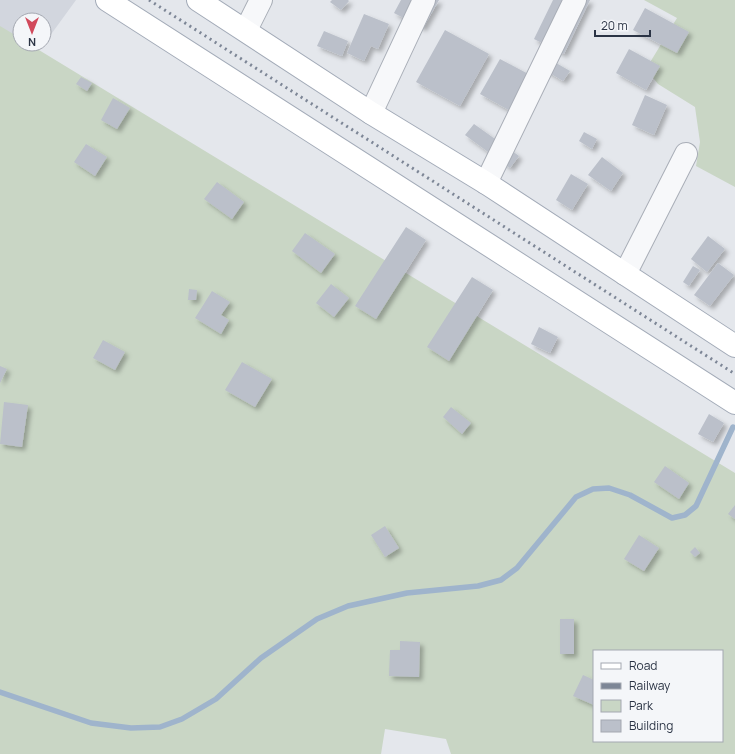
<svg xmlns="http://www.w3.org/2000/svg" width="735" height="754" viewBox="0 0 735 754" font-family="Manrope,sans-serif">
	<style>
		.built { fill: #d2d6de }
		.green { fill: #c9d6c5; fill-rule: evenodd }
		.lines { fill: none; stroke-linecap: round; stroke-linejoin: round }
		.stream { stroke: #9fb4cc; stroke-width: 5.5 }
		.building { fill: #bbc0ca; filter: url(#shadow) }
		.minor-casing { stroke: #a9aeb7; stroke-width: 24 }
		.major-casing { stroke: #a3abb8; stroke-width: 24 }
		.minor { stroke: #f7f8fa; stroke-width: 22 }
		.major { stroke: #fff; stroke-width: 22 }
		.rail { stroke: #7d8696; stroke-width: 3; stroke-dasharray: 2 4; stroke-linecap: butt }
	</style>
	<defs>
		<filter id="shadow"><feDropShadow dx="3.5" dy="3.5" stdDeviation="2" flood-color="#0004"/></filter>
	</defs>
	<rect width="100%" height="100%" fill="#e4e7ec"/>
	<path class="built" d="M0,0H76L44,44V20H20V44H44L33,59L0,37Z"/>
	<path class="green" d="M644,0H735V187L696,166L700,142L695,107L658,84L646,69L677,18Z
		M0,26L20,38V44H29L735,473V754H451L446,739L385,729L381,754H0ZM594,651H722V741H594Z"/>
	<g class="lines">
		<path class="stream" d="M0,692L91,723L131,728L160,727L182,719L216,699L261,658L317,619L348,606L407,593L478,586L501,580L517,568L576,497L593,489L609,488L630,495L672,518L685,515L696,506L733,427"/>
	</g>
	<path class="building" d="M332,0H348L349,1L341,10L330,2Z
		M401,0H439L423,28L394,13Z
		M553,0H590L564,54L534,39Z
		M645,8L689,32L677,53L633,30Z
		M364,14L389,24L378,49L371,46L364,61L347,53Z
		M445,30L489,54L460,106L416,82Z
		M324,31L348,41L342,56L317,46Z
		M629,49L660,66L646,90L616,73Z
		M500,59L534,77L514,113L480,94Z
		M549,59L570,71L563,81L543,69Z
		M81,77L92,83L87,91L76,84Z
		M645,95L667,105L654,135L632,125Z
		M113,98L130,108L117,129L101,120Z
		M474,124L519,156L510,168L465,135Z
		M584,132L597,139L592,149L579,141Z
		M86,144L107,157L95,176L74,162Z
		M602,157L623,173L611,191L588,175Z
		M571,174L588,184L572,210L556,200Z
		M217,182L244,202L232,219L204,199Z
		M406,227L426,240L376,319L355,306Z
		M305,233L335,254L321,273L292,251Z
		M708,236L725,249L707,272L691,259Z
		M718,263L734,275L710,306L694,295Z
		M693,266L700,270L689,286L683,282Z
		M472,277L493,290L449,361L427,347Z
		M331,284L349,298L334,317L316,303Z
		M189,289L197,290L196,300H188Z
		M212,291L230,302L221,315L229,320L221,334L195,318Z
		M539,327L558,337L550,353L531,344Z
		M103,340L125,352L115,370L93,358Z
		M242,362L272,379L255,407L225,390Z
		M0,366L7,369L0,383Z
		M4,402L28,405L22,447L0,444Z
		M451,407L471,423L462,434L443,417Z
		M709,414L724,423L713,442L698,434Z
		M665,466L689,483L679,499L654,482Z
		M735,505V519L728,514Z
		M385,526L399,548L385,557L371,535Z
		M639,535L659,548L644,571L624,559Z
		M695,547L700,553L695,557L690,552Z
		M560,619H574V654H560Z
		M400,641L420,642L419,677L389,676L390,650H400Z
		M583,675L594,680V705L573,696Z"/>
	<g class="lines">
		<defs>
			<path id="minor" d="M246,30L261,0
				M371,113L424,0
				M486,183L575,0
				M625,274L686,154"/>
			<path id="major" d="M107,0L735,403
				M198,0L371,113L486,183L735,346"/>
		</defs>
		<use href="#minor" class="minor-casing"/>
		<use href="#major" class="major-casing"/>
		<use href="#minor" class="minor"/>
		<use href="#major" class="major"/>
		<path class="rail" d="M149,0L735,374"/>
	</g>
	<rect x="593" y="650" width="130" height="92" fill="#f4f6f9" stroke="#a4a8b1"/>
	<rect x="601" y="663" width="20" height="6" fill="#ffffff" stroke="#a4a8b1"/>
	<text x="629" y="670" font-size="12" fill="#2b3445">Road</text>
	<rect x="601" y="683" width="20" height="6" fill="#7d8696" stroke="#a4a8b1"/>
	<text x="629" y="690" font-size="12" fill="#2b3445">Railway</text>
	<rect x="601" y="700" width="20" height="12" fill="#c9d6c5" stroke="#a4a8b1"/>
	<text x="629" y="710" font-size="12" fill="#2b3445">Park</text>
	<rect x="601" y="720" width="20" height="12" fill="#bbc0ca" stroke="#a4a8b1"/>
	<text x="629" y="730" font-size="12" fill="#2b3445">Building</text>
	<g transform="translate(32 32) rotate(180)"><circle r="19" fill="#f4f6f9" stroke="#a4a8b1"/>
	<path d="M0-3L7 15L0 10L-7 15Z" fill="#d1495b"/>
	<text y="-6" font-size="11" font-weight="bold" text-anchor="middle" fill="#2b3445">N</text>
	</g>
	<path d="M595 30v6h55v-6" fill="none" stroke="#2b3445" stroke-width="2"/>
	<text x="601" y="30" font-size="12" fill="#2b3445" stroke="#f4f6f9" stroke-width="3" paint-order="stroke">20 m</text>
</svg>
